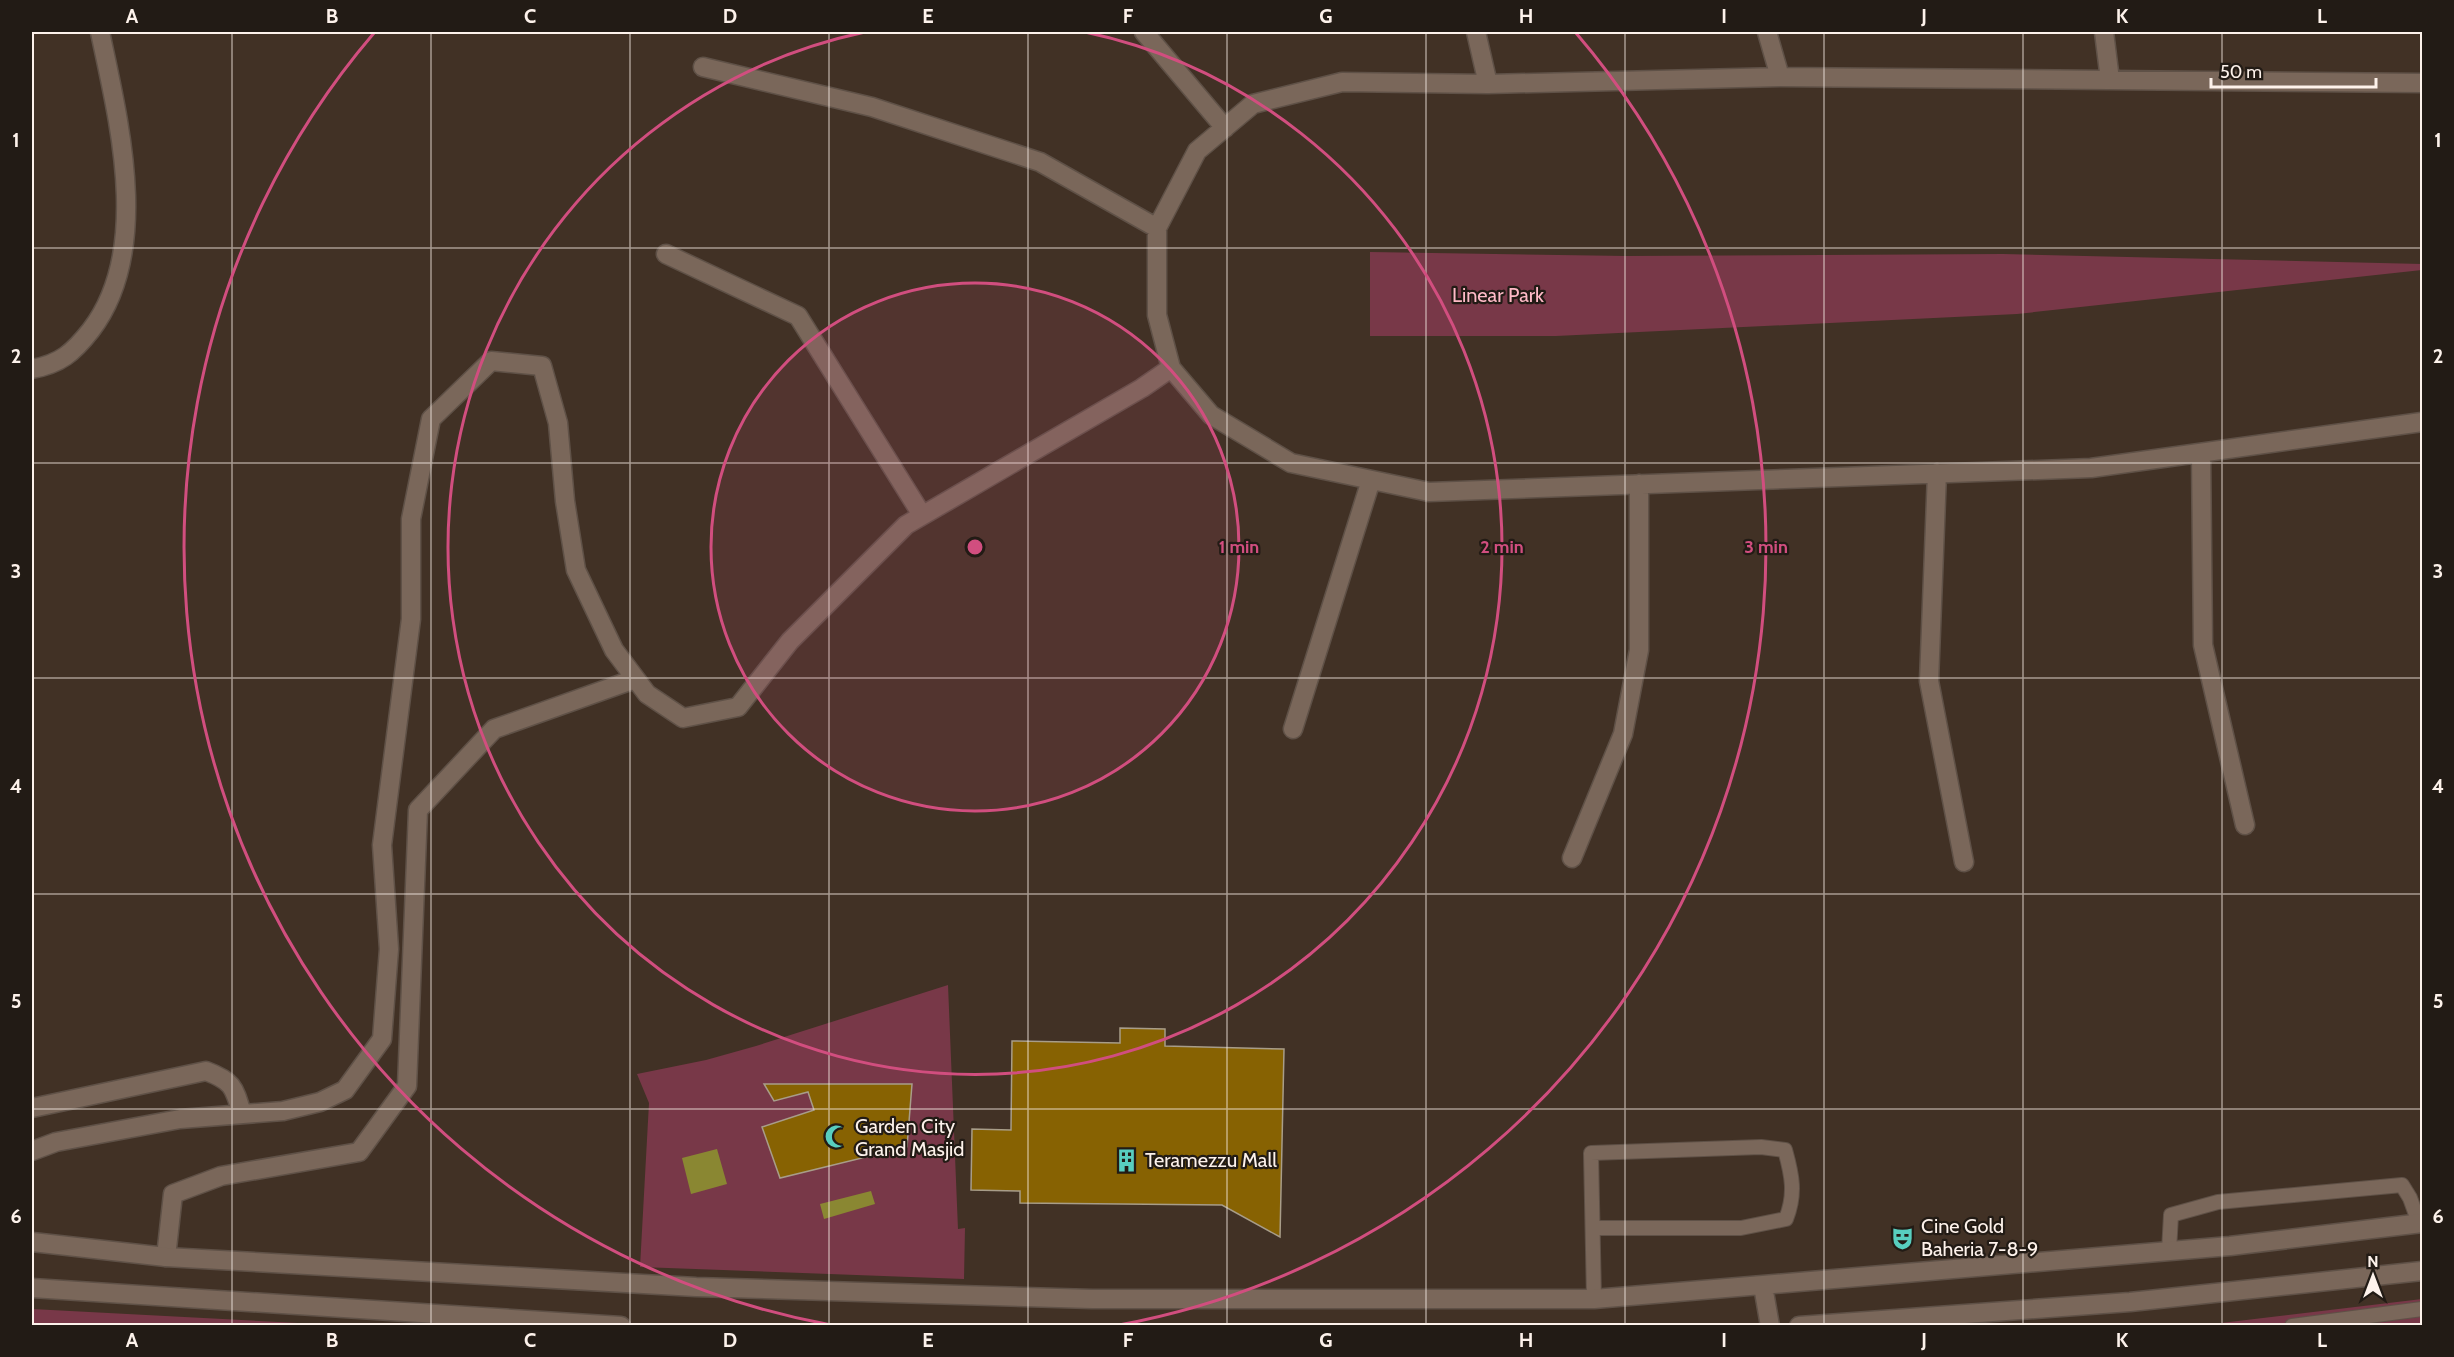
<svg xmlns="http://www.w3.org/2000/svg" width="2454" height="1357" viewBox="0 0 2454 1357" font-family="Cabin,sans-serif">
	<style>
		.green { fill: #783848 }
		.water { fill: #8a8732 }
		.building { fill: #876202; stroke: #a89d89; stroke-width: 1.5 }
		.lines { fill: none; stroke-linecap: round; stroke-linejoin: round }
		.service-casing { stroke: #5f5147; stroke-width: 16 }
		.minor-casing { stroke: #5f5147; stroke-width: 21 }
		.tertiary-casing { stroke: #5f5147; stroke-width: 21 }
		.service { stroke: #7a675a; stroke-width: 14 }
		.minor { stroke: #7a675a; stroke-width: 18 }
		.tertiary { stroke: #7a675a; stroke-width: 18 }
		.grid { fill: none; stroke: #fdf2eb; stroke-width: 1.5; stroke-opacity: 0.55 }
		.ring { fill: none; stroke: #d14e7f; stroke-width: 3 }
		.labels { text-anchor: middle; stroke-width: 4.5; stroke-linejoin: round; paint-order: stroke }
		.park-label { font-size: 20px; fill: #ffbac7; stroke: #221b15 }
		.poi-label { font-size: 20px; fill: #fdf2eb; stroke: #221b15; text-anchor: start }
		.centre { fill: #d14e7f; stroke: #221b15; stroke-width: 3 }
		.ring-label { font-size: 18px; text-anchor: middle; font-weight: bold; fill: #d14e7f; stroke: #221b15; stroke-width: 4.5; stroke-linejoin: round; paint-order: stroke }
		.neatline { fill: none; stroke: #fdf2eb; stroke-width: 2 }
		.grid-label { font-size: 20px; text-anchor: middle; font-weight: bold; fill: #fdf2eb }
	</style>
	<rect width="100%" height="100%" fill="#413125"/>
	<path class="green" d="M1370,252L1626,256L2003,254L2422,264V270L2017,314L1556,336H1370Z
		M948,985L958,1229L965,1228L964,1279L640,1267L649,1103L637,1074L706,1060L756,1046Z
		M2422,1299V1325L2196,1326Z
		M32,1309L337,1325H32Z"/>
	<path class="water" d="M717,1149L727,1184L691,1194L682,1158Z
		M871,1191L875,1204L824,1219L820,1204Z"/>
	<path class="building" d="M1120,1028L1165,1029V1046L1284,1049L1280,1237L1222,1205L1020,1203V1191L971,1190L972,1129L1011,1130L1012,1041L1120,1043Z
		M764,1084H912L907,1147L780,1178L762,1127L814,1110L808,1092L774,1101Z"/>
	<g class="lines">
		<defs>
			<path id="service" d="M1593,1228H1741L1786,1219C1796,1194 1792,1175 1785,1150L1761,1147L1591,1153L1594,1299
				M2169,1251L2171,1215L2218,1202L2402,1185L2410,1198L2419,1223
				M2292,1326L2422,1309"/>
			<path id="minor" d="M1144,32L1225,128
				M1476,32L1488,84
				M1767,32L1780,77
				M2104,32L2110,80
				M703,67L872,107L1040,162L1157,228
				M666,254L798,316L922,515
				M1171,368L1157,315V228L1197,151L1253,104L1342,82L1488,84L1780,77L2422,83
				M32,369C60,364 73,353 91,330C152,250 119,122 100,32
				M2201,453L2203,645L2245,825
				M1937,473L1929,681L1964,862
				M1293,729L1371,480
				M1572,858L1623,734L1639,650V484
				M32,1108L206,1071C233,1081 234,1087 242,1114
				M32,1151L56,1142L180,1119L283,1111L320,1102L345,1090L382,1039L389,949L382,845L411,619V519L431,419L491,361L542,366L558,423L565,501L576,570L614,650L647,694L683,718L738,707L790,641L906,525L1142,388L1171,368L1211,415L1291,463L1429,492L2091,468L2422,422
				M166,1257L173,1194L221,1176L359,1152L407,1086L418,810L494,729L635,679"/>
			<path id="tertiary" d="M32,1242L166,1257L696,1287L1092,1299H1594L2230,1246L2422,1223
				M1763,1286L1770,1326
				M32,1288L621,1326
				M1799,1326L2130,1302L2422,1271"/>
		</defs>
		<use href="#service" class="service-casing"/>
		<use href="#minor" class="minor-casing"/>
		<use href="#tertiary" class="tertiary-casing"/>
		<use href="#service" class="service"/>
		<use href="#minor" class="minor"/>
		<use href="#tertiary" class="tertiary"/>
	</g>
	<path class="grid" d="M232,32V1326M431,32V1326M630,32V1326M829,32V1326M1028,32V1326M1227,32V1326M1426,32V1326M1625,32V1326M1824,32V1326M2023,32V1326M2222,32V1326M32,248H2422M32,463H2422M32,678H2422M32,894H2422M32,1109H2422"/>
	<circle cx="975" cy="547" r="264" fill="#d14e7f" fill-opacity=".12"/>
	<g class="ring">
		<circle cx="975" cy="547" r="264"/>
		<path d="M1085 32A527 527 0 1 1 865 32"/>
		<path d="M831 1325A791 791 0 0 1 374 33M1576 33A791 791 0 0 1 1119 1325"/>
	</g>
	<defs>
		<symbol id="mosque-bare" viewBox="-9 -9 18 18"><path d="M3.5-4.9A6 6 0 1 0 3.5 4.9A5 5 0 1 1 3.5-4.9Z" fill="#58cebf" stroke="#221b15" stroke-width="2.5" paint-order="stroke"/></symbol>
		<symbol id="building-bare" viewBox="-9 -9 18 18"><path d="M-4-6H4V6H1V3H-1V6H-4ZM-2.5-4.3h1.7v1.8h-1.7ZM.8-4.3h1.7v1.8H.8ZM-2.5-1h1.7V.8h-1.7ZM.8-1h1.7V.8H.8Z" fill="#58cebf" stroke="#221b15" stroke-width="2.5" paint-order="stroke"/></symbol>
		<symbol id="theatre-bare" viewBox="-9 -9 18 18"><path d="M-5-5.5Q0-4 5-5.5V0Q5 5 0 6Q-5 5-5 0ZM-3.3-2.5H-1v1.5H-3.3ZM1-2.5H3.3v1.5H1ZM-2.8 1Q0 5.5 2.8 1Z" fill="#58cebf" stroke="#221b15" stroke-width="2.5" paint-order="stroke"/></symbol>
	</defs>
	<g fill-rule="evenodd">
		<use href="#mosque-bare" x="820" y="1120" width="33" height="33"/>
		<use href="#building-bare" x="1110" y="1144" width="33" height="33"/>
		<use href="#theatre-bare" x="1886" y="1222" width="33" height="33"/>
	</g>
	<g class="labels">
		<g class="park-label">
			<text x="1498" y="302">Linear Park</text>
		</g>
		<g class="poi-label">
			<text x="855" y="1133">Garden City<tspan x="855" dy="23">Grand Masjid</tspan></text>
			<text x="1145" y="1167">Teramezzu Mall</text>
			<text x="1921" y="1233">Cine Gold<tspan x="1921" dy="23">Baheria 7-8-9</tspan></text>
		</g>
	</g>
	<circle cx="975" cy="547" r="9" class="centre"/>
	<g class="ring-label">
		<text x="1239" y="553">1 min</text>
		<text x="1502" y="553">2 min</text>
		<text x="1766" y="553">3 min</text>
	</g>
	<rect width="2454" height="1357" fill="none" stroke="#221b15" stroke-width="66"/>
	<g transform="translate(2373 1276)" stroke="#221b15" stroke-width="4.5" paint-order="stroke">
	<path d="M0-4.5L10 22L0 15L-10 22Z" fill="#fdf2eb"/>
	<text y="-9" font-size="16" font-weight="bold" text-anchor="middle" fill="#fdf2eb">N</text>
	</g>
	<path d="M2211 78v9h165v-9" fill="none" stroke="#fdf2eb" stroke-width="3"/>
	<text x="2220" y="78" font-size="18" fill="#fdf2eb" stroke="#221b15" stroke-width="4.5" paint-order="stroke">50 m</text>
	<rect x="33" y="33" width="2388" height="1291" class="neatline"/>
	<g class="grid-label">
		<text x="132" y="23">A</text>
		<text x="332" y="23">B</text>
		<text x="530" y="23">C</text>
		<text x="730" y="23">D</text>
		<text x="928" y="23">E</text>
		<text x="1128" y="23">F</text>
		<text x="1326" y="23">G</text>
		<text x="1526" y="23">H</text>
		<text x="1724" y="23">I</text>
		<text x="1924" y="23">J</text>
		<text x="2122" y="23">K</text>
		<text x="2322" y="23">L</text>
		<text x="16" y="147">1</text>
		<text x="2438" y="147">1</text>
		<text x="16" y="363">2</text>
		<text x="2438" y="363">2</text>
		<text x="16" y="578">3</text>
		<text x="2438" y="578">3</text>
		<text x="16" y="793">4</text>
		<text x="2438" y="793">4</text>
		<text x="16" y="1008">5</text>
		<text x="2438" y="1008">5</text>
		<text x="16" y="1223">6</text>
		<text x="2438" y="1223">6</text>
		<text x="132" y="1347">A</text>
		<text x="332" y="1347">B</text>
		<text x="530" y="1347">C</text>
		<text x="730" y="1347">D</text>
		<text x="928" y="1347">E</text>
		<text x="1128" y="1347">F</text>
		<text x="1326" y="1347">G</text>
		<text x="1526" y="1347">H</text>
		<text x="1724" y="1347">I</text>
		<text x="1924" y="1347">J</text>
		<text x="2122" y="1347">K</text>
		<text x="2322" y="1347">L</text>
	</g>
</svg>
